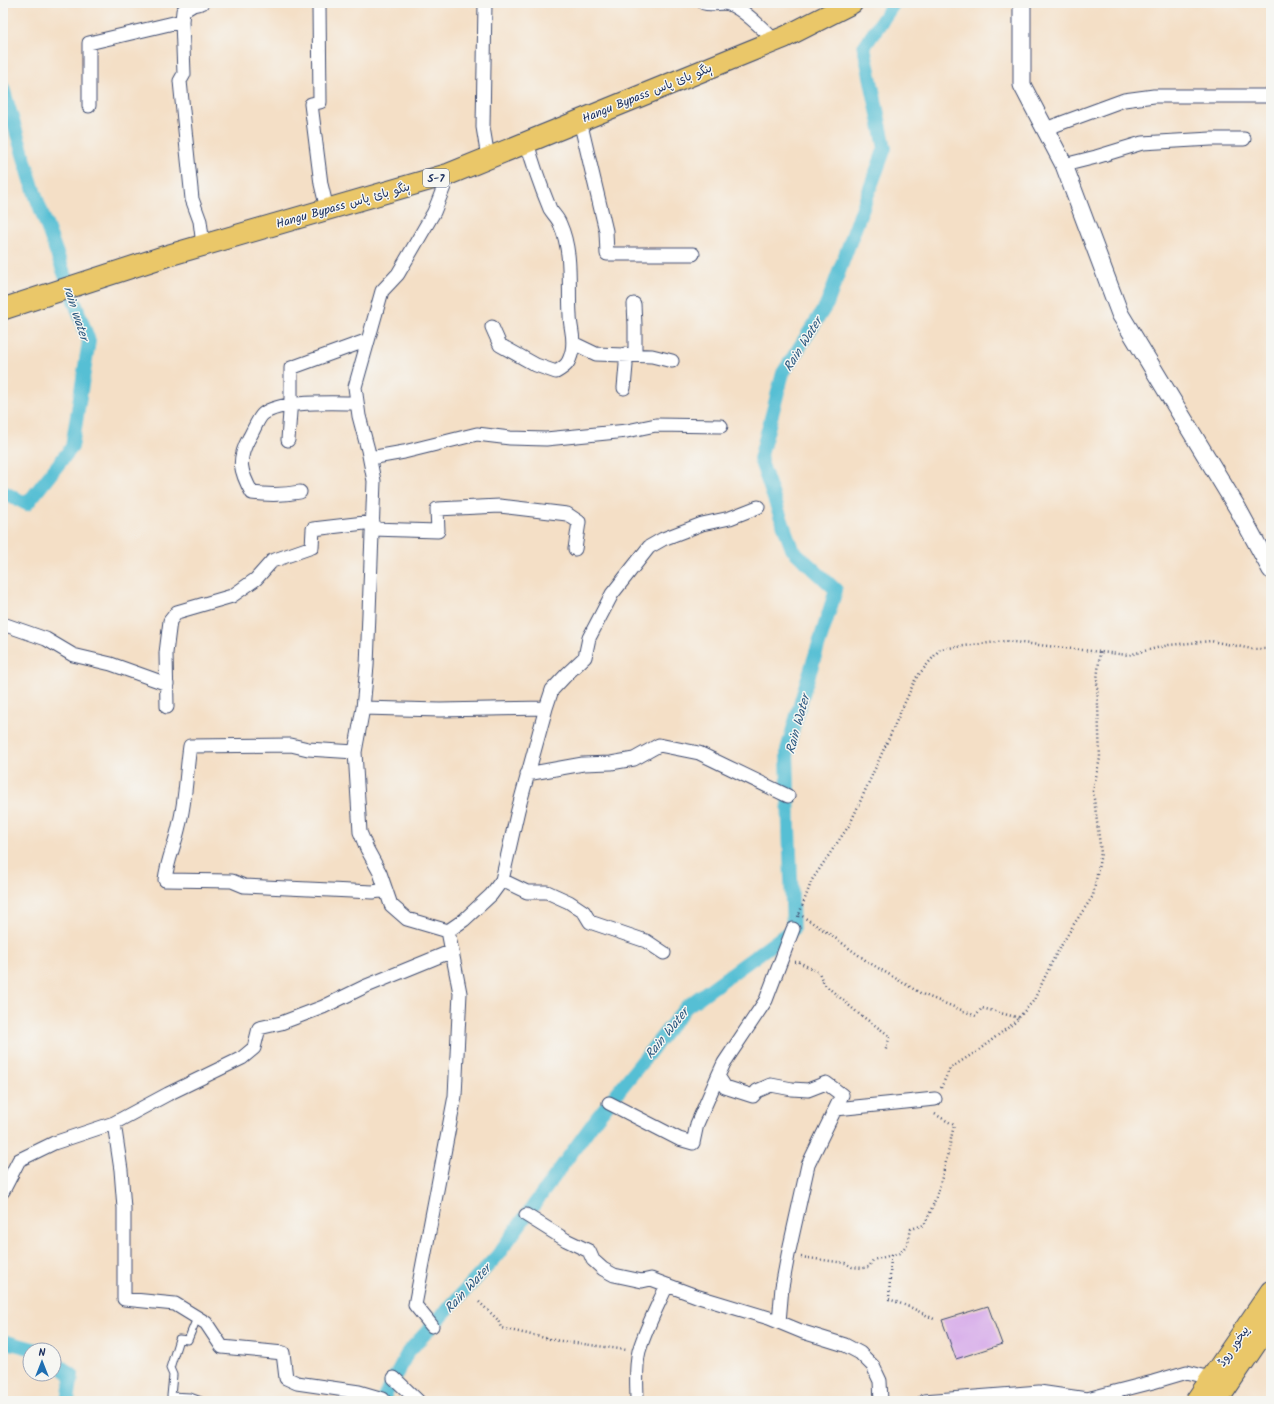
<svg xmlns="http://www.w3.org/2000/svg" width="1274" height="1404" viewBox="0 0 1274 1404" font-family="Kalam,'Playpen Sans Arabic',sans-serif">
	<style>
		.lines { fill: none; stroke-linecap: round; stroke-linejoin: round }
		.canal { stroke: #57bfd4; stroke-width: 14 }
		.building { fill: #d9b1ea }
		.service-casing { stroke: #3c496e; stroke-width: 9 }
		.minor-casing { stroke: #3c496e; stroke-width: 15 }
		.tertiary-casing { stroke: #3c496e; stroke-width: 19 }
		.primary-casing { stroke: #3c496e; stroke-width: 23 }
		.path { stroke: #3c496e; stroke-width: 2.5; stroke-dasharray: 1 3; stroke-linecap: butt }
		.service { stroke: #fff; stroke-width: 7 }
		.minor { stroke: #fff; stroke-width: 13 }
		.tertiary { stroke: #fff; stroke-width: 17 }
		.primary { stroke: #eac769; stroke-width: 21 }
		.labels { text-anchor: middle; stroke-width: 3; stroke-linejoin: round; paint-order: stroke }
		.shield { fill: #f6f6f2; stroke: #5d6b8a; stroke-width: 1 }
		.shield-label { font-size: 11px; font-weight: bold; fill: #1b2f5e }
		.street-label { font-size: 12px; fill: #1b2f5e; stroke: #f6f6f2 }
		.water-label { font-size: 13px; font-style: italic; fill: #2d5a81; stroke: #f6f6f2 }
	</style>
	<rect width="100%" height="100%" fill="#f6f6f2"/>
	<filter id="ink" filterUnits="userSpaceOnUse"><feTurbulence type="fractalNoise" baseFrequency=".025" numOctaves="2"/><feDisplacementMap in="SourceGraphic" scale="8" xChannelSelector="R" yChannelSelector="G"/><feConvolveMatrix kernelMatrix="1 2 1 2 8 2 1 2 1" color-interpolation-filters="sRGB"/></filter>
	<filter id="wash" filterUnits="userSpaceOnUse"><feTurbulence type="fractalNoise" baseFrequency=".012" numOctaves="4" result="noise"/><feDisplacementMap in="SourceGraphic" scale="16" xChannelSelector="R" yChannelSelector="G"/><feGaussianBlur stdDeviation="0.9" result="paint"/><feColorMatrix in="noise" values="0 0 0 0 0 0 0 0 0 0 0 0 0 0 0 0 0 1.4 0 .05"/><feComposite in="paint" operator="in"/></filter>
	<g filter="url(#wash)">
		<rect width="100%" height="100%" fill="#f4dfc6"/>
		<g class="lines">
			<path class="canal" d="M3,88L35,194L89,341L72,447L27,504L3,492
				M3,1341L37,1350
				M54,1362L72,1375L68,1401
				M382,1401L408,1352L497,1256L596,1119L686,1007L793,929L789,827L787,750L806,684L836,590L792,549L760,459L783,373L827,304L885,148L864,47L894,3"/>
		</g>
		<g id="blocks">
			<path class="building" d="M988,1306L1002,1344L956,1359L942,1320Z"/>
		</g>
	</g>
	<g filter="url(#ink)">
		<use href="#blocks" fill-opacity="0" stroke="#3c496e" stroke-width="1"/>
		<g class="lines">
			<defs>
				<path id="service" d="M197,1318L188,1340L179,1339L170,1368L173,1375L171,1396L190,1397L201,1401"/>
				<path id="minor" d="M485,3L483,127L488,158
					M704,3C710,5 718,3 725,3C740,5 764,30 775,41
					M319,6L320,102L311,104L321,184L327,209
					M182,21L183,11L193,5L202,3
					M89,106V43L182,21L184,74L180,81L192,199L200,221L203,245
					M580,121L606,231L607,254H693
					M1045,129L1124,100L1154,96H1271
					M1064,165L1096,157L1142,143L1211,139H1244
					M634,304L635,325V354
					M492,327L500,345L536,365L556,372C566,366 569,364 572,351C575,336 570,329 570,315C568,285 573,253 560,224C558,218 553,214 550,209C541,187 533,165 527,142
					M573,343L596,354L652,356L672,361
					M624,388L626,365L625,354
					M288,440L291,398V368L368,340
					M370,458L404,452L477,434L510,438L546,439L627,431L656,425L721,426
					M300,492C284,495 268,495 252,493C240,471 237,460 249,438C253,432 258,418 263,414C281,400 333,403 357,403
					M372,529L438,531L437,509L500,506L567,514L579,522L575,549
					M3,624L46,639L73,655L111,664L167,684
					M167,707L166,653L170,621L177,612L232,596L256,579L272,561L312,547L313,529L373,522
					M363,708L440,710L546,708
					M355,752L308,749L291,745L190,746C186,773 186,800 179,826C175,845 167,861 165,880L232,881L244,886L373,892L386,890
					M527,774L583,764L611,763L634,759L659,745L699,753L788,796
					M502,880L527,892H547L569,902L584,912L590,922L646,941L664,953
					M448,931L464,920L491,895L502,880L518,810L546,708L552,690L568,673L585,657L589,638L612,594L649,547L663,539L702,524L730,518L758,507
					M609,1103L679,1139L693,1143L697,1124L718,1076
					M836,1109L935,1099
					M114,1123L121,1170L124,1208V1299L175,1304L206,1323L222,1347L283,1353L286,1378L297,1383L359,1392L383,1399
					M3,1191L19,1160L54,1143L114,1123L168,1094L242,1058L254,1048L259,1028L281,1023L323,1007L364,987L452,951
					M526,1215L566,1240L589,1251L593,1260L603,1269L614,1275L642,1281L651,1279L699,1297L769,1318L803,1332L845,1345L860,1353L873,1366L880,1381L881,1401
					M779,1322L782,1287L788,1255L808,1165L842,1095L826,1083L808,1090L792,1089L771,1085L757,1091L753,1096L725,1087L718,1076L724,1063L766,1000L793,929
					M432,1326L415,1305L455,1096L460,993L448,931L407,919L391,905L380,873L367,849L360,832L355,752L363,708L367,666L374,481L368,450L359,416L355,387L382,291L398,274L434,212L449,174
					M394,1378L418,1401
					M637,1401C637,1385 635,1367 639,1351C646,1328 657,1307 667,1285
					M924,1401L1039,1392L1087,1399L1153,1382L1187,1372L1211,1378L1216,1381"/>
				<path id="tertiary" d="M1022,3V85L1064,165L1120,314L1238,509L1271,570"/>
				<path id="primary" d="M3,309L166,256L449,174L785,37L852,3
					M1196,1401L1271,1291
					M1217,1401L1271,1321"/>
			</defs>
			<use href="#service" class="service-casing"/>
			<use href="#minor" class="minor-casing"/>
			<use href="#tertiary" class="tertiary-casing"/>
			<use href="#primary" class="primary-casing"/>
			<path class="path" d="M799,914L831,935L868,962L922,994L976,1016L982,1008L1019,1018
				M798,917L812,880L850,824L916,678L940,649L1005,641L1073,649L1128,655L1169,645L1211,641L1252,649H1271
				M795,962H799L819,973L824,984L859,1014L890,1036L885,1052
				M941,1088L950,1068L976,1052L1014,1023L1034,1000L1054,958L1074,924L1093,896L1101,853L1093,791L1100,758L1097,680L1100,652
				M891,1255L889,1299L912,1308L936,1320
				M801,1257L845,1263L852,1267L863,1268L869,1267L873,1260L900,1253L908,1243L911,1229L924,1225C940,1195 947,1157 954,1125L933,1113
				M479,1302L498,1320L501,1328L554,1340L627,1350"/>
			<use href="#service" class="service"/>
			<use href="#minor" class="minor"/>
			<use href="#tertiary" class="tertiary"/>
			<use href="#primary" class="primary"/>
		</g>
	</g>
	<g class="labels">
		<rect class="shield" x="423" y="169" width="26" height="18" rx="3"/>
		<g class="shield-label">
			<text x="436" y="182">S-7</text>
		</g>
		<g class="street-label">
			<text transform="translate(647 93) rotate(-22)" y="4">Hangu Bypass ہنگو بائ پاس</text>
			<text transform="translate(343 205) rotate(-16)" y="4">Hangu Bypass ہنگو بائ پاس</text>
			<text transform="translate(1233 1346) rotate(-56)" y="4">پیخور روڈ</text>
		</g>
		<g class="water-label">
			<text transform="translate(77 313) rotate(72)" y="5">rain water</text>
			<text transform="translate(802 344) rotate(-58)" y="5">Rain Water</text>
			<text transform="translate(797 724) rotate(-75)" y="5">Rain Water</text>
			<text transform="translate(666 1033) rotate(-51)" y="5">Rain Water</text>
			<text transform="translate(467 1288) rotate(-47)" y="5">Rain Water</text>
		</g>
	</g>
	<rect width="1274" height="1404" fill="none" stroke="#f6f6f2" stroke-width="16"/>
	<g transform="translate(42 1362)"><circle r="19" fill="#f6f6f2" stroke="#9ea6b7"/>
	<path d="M0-3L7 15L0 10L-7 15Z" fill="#1f6fb2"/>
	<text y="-6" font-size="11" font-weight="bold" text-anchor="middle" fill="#1b2f5e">N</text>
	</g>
</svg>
